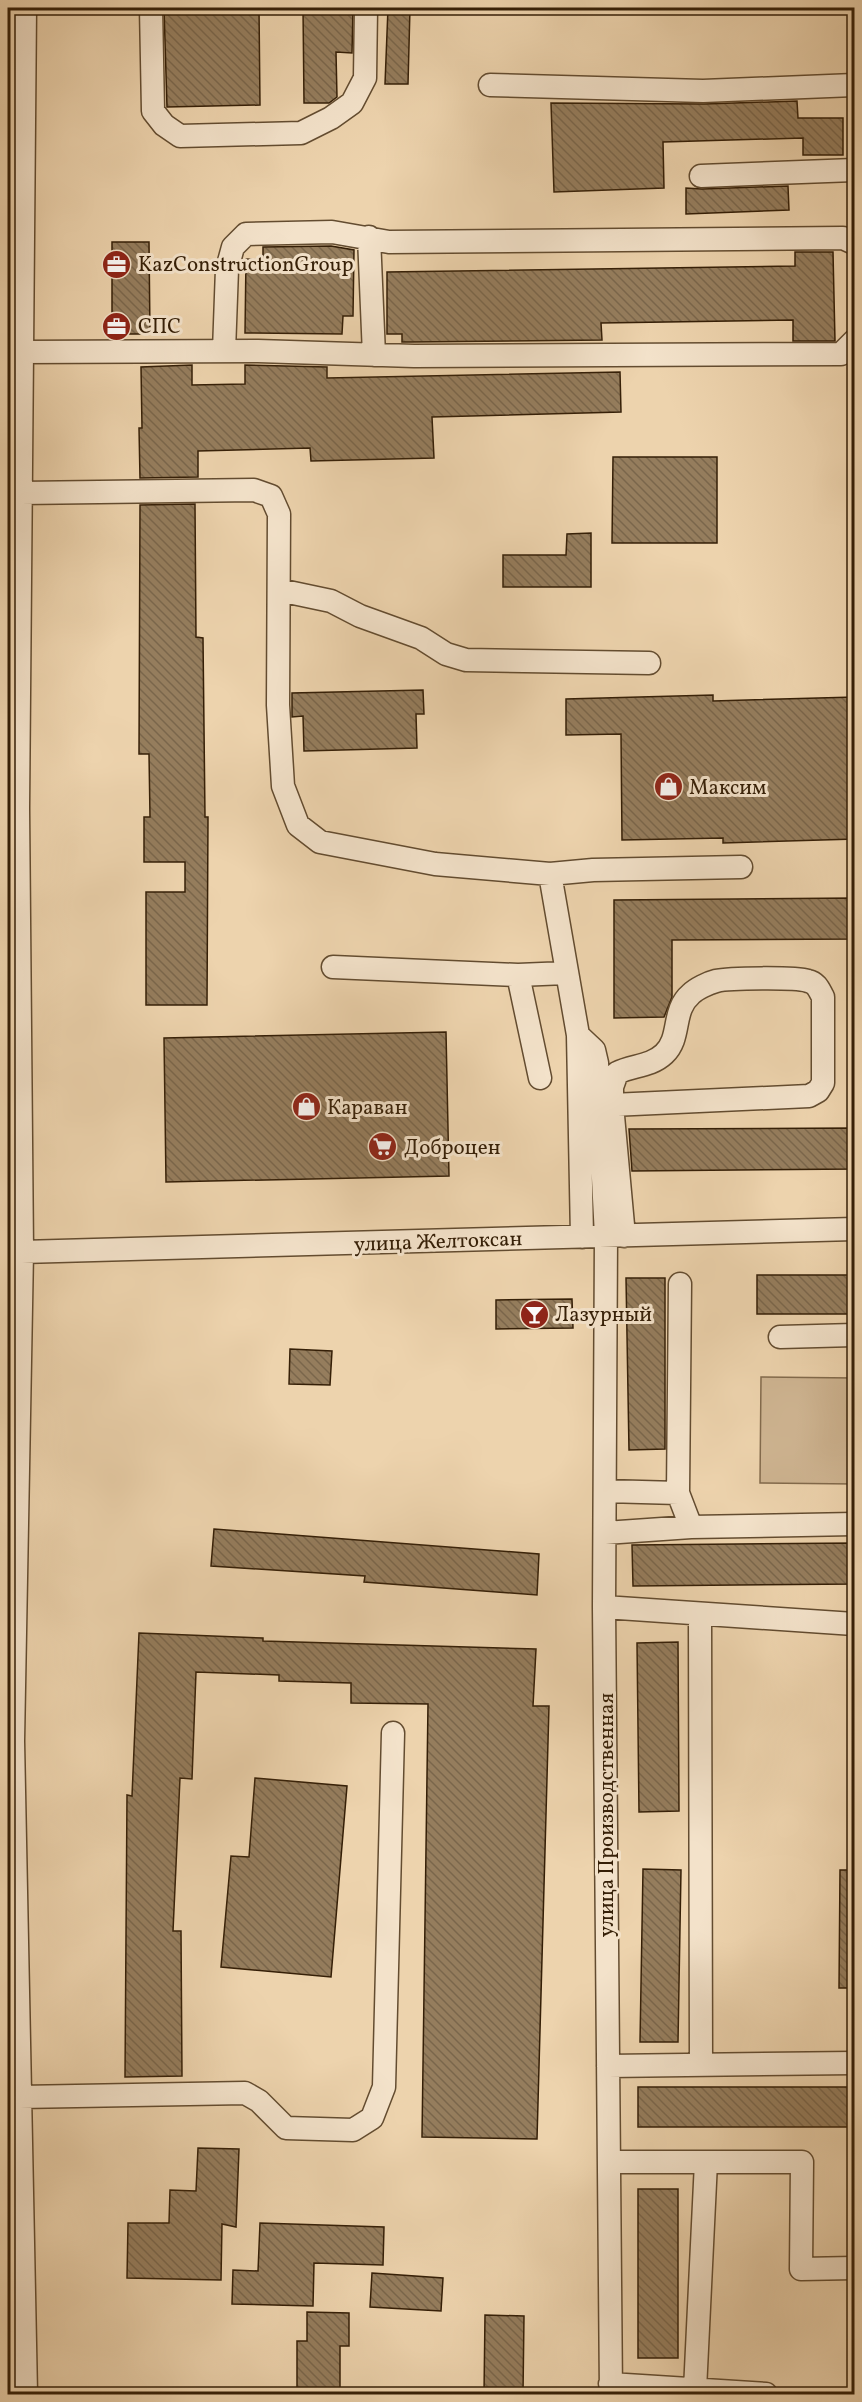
<svg xmlns="http://www.w3.org/2000/svg" width="862" height="2402" viewBox="0 0 862 2402" font-family="Vollkorn,serif">
	<style>
		.grass { fill: #ceb491; stroke: #826a4c; stroke-width: 1.5 }
		.building { fill: url(#building-back-hatch); stroke: #351f07; stroke-width: 1.5 }
		.lines { fill: none; stroke-linecap: round; stroke-linejoin: round }
		.minor-casing { stroke: #634c30; stroke-width: 25 }
		.minor { stroke: #f3e2ca; stroke-width: 22 }
		.labels { text-anchor: middle; stroke-width: 6; stroke-linejoin: round; paint-order: stroke }
		.poi-label { font-size: 21px; fill: #351f07; stroke: #f3e2ca; text-anchor: start }
		.street-label { font-size: 21px; fill: #351f07; stroke: #f3e2ca }
	</style>
	<defs>
		<pattern id="building-back-hatch" width="6" height="6" patternUnits="userSpaceOnUse" patternTransform="scale(1.5)"><rect width="6" height="6" fill="#957d5d"/><path d="M-1 5l2 2M0 0l6 6M5-1l2 2" fill="none" stroke="#7a664b"/></pattern>
	</defs>
	<rect width="100%" height="100%" fill="#edd3ad"/>
	<filter id="stains"><feTurbulence type="fractalNoise" baseFrequency=".00333" numOctaves="4"/><feColorMatrix values="0 0 0 0 .2 0 0 0 0 .09 0 0 0 0 .02 0 0 0 .5 -.17"/></filter>
	<radialGradient id="worn" r=".72"><stop offset=".6" stop-color="#630" stop-opacity="0"/><stop offset="1" stop-color="#630" stop-opacity=".3"/></radialGradient>
	<path class="grass" d="M761,1377L854,1378V1484L760,1483Z"/>
	<path class="building" d="M164,8H259L260,105L167,107Z
		M303,8H353L352,53L336,52L337,97L329,103H304Z
		M388,8H410L408,84H385Z
		M797,101L798,118H843V155H803V138L663,142L664,188L554,192L551,103L704,104Z
		M788,186L789,210L686,214V188L702,189Z
		M112,242H149L150,334H112Z
		M331,246L354,250L353,316H343L342,334L245,333L246,259L263,260V247Z
		M795,252H833L835,341H793V320L601,323L602,340L411,342H402V334H387V272L795,266Z
		M192,365V385L245,384V365L327,367V378L620,372L621,412L432,417L434,458L311,461L310,448L198,451V477L140,478L139,428H142L141,367Z
		M613,457H717V543H612Z
		M195,504L196,637L203,638L205,817H208L207,1005H146V892H185V862H144V817H150L149,754H139L140,505Z
		M591,533V587H503V555H566L567,534Z
		M423,690L424,714H416L417,748L304,751L303,716L292,717V693Z
		M713,695V701L855,697V839L723,843V838L622,840L621,734L566,735V699Z
		M855,898V939L672,940V997L664,1017L614,1018V900Z
		M446,1032L449,1176L166,1182L164,1038Z
		M855,1128V1169L632,1171L629,1129Z
		M757,1275H855V1314H757Z
		M626,1278H665V1449L629,1450Z
		M572,1299L573,1328L496,1329V1300Z
		M290,1349L332,1351L330,1385L289,1384Z
		M214,1529L539,1554L537,1595L364,1582L365,1576L211,1566Z
		M855,1543V1584L633,1586L632,1545Z
		M139,1633L263,1638V1641L536,1649L533,1706H549L537,2139L422,2137L428,1704L351,1703V1683L279,1681V1675L196,1672L192,1779L180,1778L173,1931H181L182,2076L125,2077L127,1795L132,1796Z
		M678,1642L679,1811L639,1812L637,1643Z
		M255,1778L347,1786L331,1977L221,1967L231,1856L249,1857Z
		M643,1869L681,1870L678,2042H640Z
		M840,1870H855V1988H839Z
		M638,2087H855V2127H638Z
		M198,2148L239,2149L236,2227L222,2224L221,2280L127,2278L128,2223H169L170,2190L196,2191Z
		M638,2189H678V2358H638Z
		M260,2223L384,2227L383,2265L314,2263L313,2306L232,2304L233,2270L258,2271Z
		M372,2273L443,2278L441,2311L370,2307Z
		M307,2312L349,2313V2346H340V2394H297V2341H307Z
		M485,2315L524,2316L523,2394H484Z"/>
	<g class="lines">
		<defs>
			<path id="minor" d="M25,8L18,808L22,1252L13,1741L26,2394
				M151,8L153,111L164,125L180,136L301,133L331,118L352,103L365,78L366,8
				M490,85L703,91L854,85
				M701,176L854,170
				M369,237L374,355
				M224,351L227,269L233,247L246,234L332,232L389,242L843,238L854,243
				M22,352L258,351L414,356L841,354L854,341
				M21,493L254,490L271,496L279,514L278,705L283,786L298,825L320,842L435,864L550,874L593,870L741,867
				M279,590L331,601L360,616L421,638L446,654L466,660L649,663
				M550,874L578,1035L582,1237
				M333,967L518,975L566,973
				M518,975L540,1078
				M578,1035L594,1050L597,1063L606,1236L604,1607L611,2394
				M612,1105V1087L617,1073C632,1065 650,1067 664,1054C682,1037 671,1011 691,994C696,989 708,983 716,981C729,978 795,977 808,981C817,983 819,990 823,997V1083L818,1091L809,1096L612,1105L624,1236
				M22,1252L854,1229
				M780,1337L854,1335
				M605,1491L678,1493L680,1284
				M678,1493L691,1527L854,1524
				M605,1533L691,1527
				M604,1607L854,1624
				M700,1614L701,2065
				M608,2066L854,2063
				M20,2097L245,2093L259,2101L286,2128L353,2130L372,2118L384,2087L393,1733
				M609,2162H802L801,2269L854,2268
				M610,2384L766,2394
				M695,2390L706,2162"/>
		</defs>
		<use href="#minor" class="minor-casing"/>
		<use href="#minor" class="minor"/>
	</g>
	<defs>
		<symbol id="office-disc" viewBox="-11 -11 22 22"><circle r="9.5" fill="#8f2418" stroke="#f3e2ca"/><path d="M-6-3h4V-5.5h4V-3h4V5H-6ZM-1-4.5V-3h2v-1.5ZM-6 0V1H6V0Z" fill="#fff"/></symbol>
		<symbol id="shop-disc" viewBox="-11 -11 22 22"><circle r="9.5" fill="#8f2418" stroke="#f3e2ca"/><path d="M-5-2.5h2.3a2.7 3.5 0 0 1 5.4 0H5L5.5 6h-11ZM-1.5-2.5h3a1.5 2.3 0 0 0-3 0Z" fill="#fff"/></symbol>
		<symbol id="supermarket-disc" viewBox="-11 -11 22 22"><circle r="9.5" fill="#8f2418" stroke="#f3e2ca"/><path d="M-6-5.5h2.5l.6 2H6L4.5 2H-2.5L-4.4-4H-6ZM-1.5 3.2a1.3 1.3 0 1 0 .1 0ZM3 3.2a1.3 1.3 0 1 0 .1 0Z" fill="#fff"/></symbol>
		<symbol id="bar-disc" viewBox="-11 -11 22 22"><circle r="9.5" fill="#8f2418" stroke="#f3e2ca"/><path d="M-6-5H6L.8 .8V4.5H3.5V6h-7V4.5H-.8V.8Z" fill="#fff"/></symbol>
	</defs>
	<g fill-rule="evenodd">
		<use href="#office-disc" x="100" y="248" width="33" height="33"/>
		<use href="#office-disc" x="100" y="310" width="33" height="33"/>
		<use href="#shop-disc" x="652" y="770" width="33" height="33"/>
		<use href="#shop-disc" x="290" y="1090" width="33" height="33"/>
		<use href="#supermarket-disc" x="366" y="1130" width="33" height="33"/>
		<use href="#bar-disc" x="518" y="1298" width="33" height="33"/>
	</g>
	<g class="labels">
		<g class="poi-label">
			<text x="138" y="271">KazConstructionGroup</text>
			<text x="138" y="333">СПС</text>
			<text x="689" y="794">Максим</text>
			<text x="327" y="1114">Караван</text>
			<text x="404" y="1154">Доброцен</text>
			<text x="555" y="1321">Лазурный</text>
		</g>
		<g class="street-label">
			<text transform="translate(438 1241) rotate(-2)" y="7">улица Желтоксан</text>
			<text transform="translate(606 1815) rotate(-90)" y="7">улица Производственная</text>
		</g>
	</g>
	<rect width="862" height="2402" fill="none" stroke="#edd3ad" stroke-width="30"/>
	<rect x="9" y="9" width="844" height="2384" fill="none" stroke="#351f07" stroke-width="3"/>
	<rect x="15" y="15" width="832" height="2372" fill="none" stroke="#351f07" stroke-width="1.5"/>
	<rect width="100%" height="100%" filter="url(#stains)"/>
	<rect width="100%" height="100%" fill="url(#worn)"/>
</svg>
